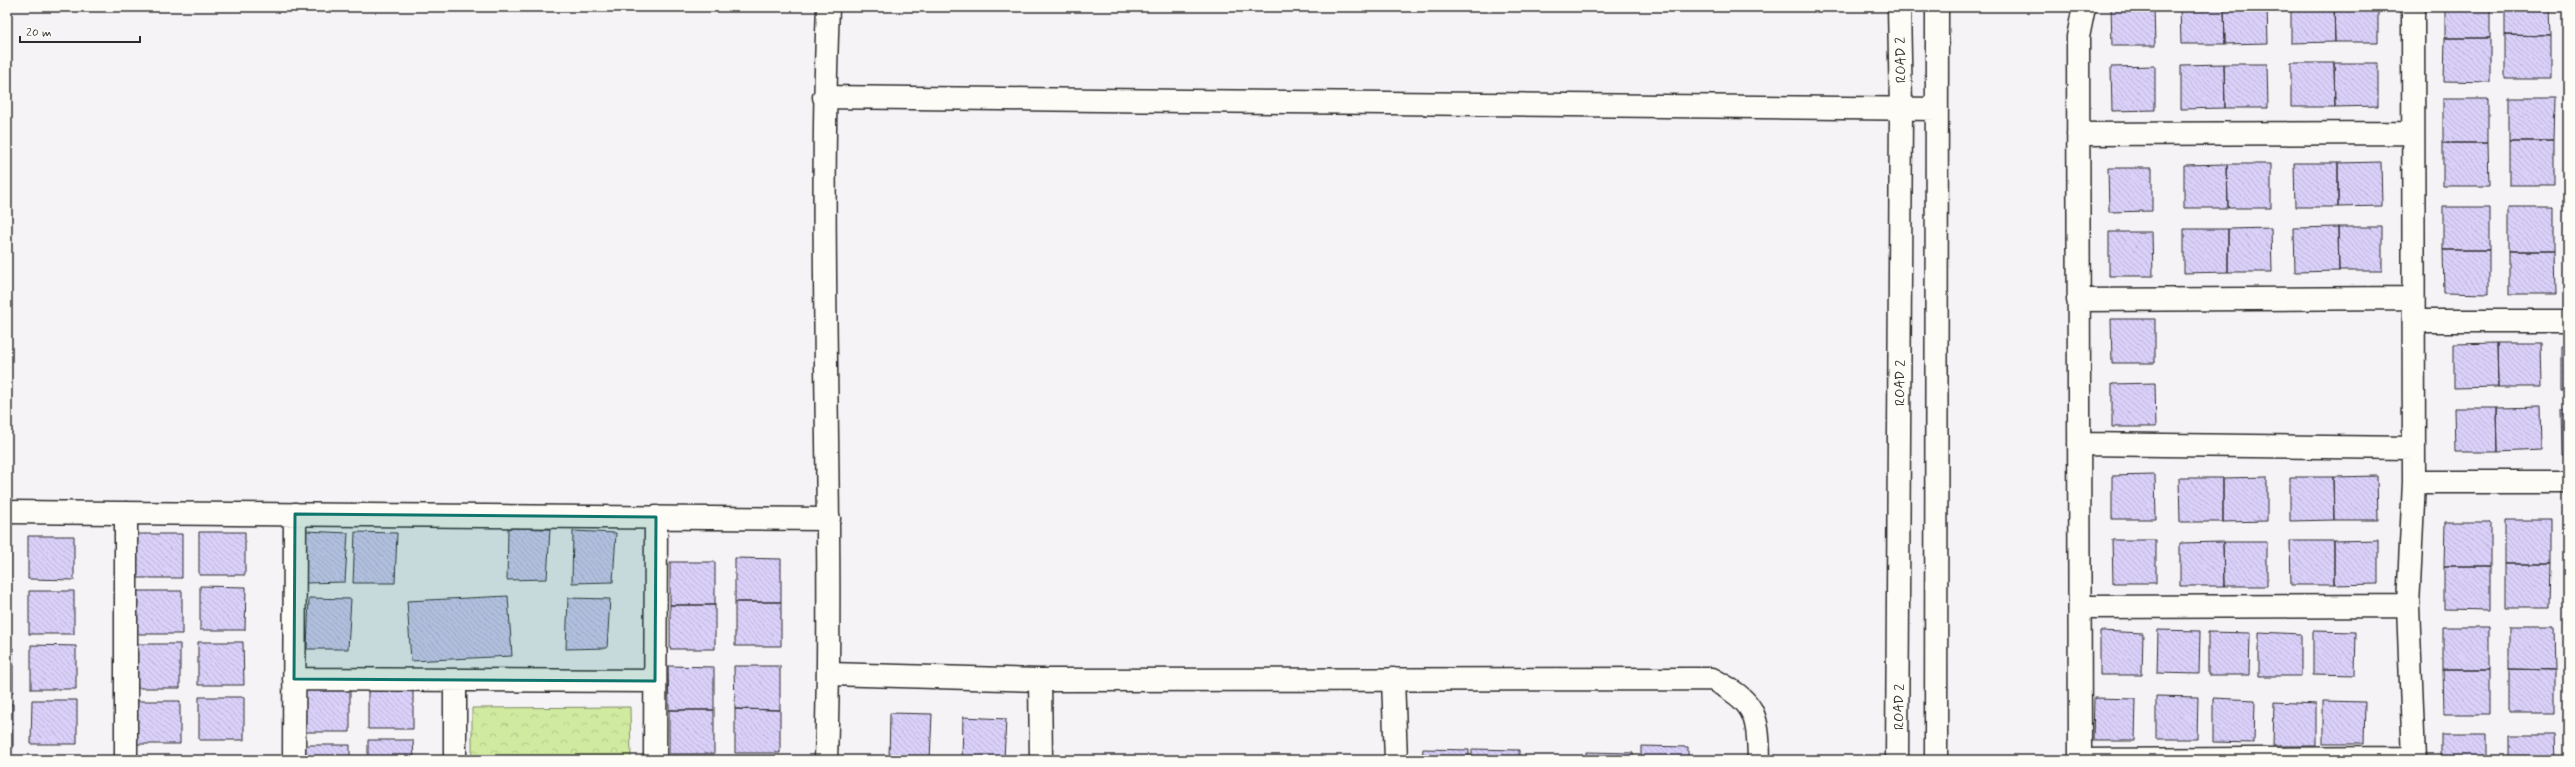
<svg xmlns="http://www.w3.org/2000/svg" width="2575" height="767" viewBox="0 0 2575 767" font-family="Mynerve,sans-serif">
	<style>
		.forest { fill: url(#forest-crowns); stroke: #7e8a66 }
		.building { fill: url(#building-back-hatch); stroke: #2b2b2b }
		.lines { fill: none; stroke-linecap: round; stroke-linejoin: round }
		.minor-casing { stroke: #2b2b2b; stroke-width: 25 }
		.tertiary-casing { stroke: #2b2b2b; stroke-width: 25 }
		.minor { stroke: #fdfcf7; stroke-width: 22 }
		.tertiary { stroke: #fdfcf7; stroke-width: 22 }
		.marked { fill: #0f766e; fill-opacity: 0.2; stroke: #0f766e; stroke-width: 3; stroke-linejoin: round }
		.labels { text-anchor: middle; stroke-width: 4; stroke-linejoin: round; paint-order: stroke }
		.street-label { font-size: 14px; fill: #2b2b2b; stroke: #fdfcf7 }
	</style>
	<defs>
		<pattern id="forest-crowns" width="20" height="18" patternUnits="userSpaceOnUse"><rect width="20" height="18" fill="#d0eaa0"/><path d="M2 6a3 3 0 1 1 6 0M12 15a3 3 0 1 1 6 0" fill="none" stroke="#b3c98a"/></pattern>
		<pattern id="building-back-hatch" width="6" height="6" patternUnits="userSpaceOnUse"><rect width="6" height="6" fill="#dad0f9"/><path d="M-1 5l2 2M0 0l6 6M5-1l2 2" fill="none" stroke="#bbb3d6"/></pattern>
	</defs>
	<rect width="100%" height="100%" fill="#f6f3f7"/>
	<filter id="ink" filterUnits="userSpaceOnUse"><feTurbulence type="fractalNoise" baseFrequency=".025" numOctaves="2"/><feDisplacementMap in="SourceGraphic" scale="8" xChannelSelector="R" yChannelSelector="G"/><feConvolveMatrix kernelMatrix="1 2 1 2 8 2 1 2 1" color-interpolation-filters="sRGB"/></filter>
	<g filter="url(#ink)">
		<path class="forest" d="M630,707L631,760H472V708Z"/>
		<path class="building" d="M2111,7H2154L2155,46H2112Z
			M2180,7H2224L2225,44H2181Z
			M2224,7H2267L2268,43L2225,44Z
			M2291,7H2334L2335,42L2291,43Z
			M2334,7H2378V42H2335Z
			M2445,7H2490V38H2445Z
			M2505,7H2550L2551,36L2505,35Z
			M2505,35L2551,36V79H2505Z
			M2445,38H2490V82L2444,81Z
			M2291,63H2334L2335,107H2291Z
			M2334,63H2378V106L2335,107Z
			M2224,64H2267L2268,108H2225Z
			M2224,64L2225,108L2181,109V65Z
			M2155,66V110L2112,111L2111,67Z
			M2509,98H2555L2554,141H2509Z
			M2443,99H2488V143H2443Z
			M2509,141H2554V185H2509Z
			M2443,143H2488L2489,186H2443Z
			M2381,162L2382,206L2338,207V163Z
			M2294,163H2338V207H2295Z
			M2227,164H2271V208H2228Z
			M2227,164L2228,208H2184V165Z
			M2108,168H2152V211L2109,212Z
			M2443,207H2489V250H2443Z
			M2509,207H2554V251H2509Z
			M2338,227H2382V271H2339Z
			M2338,227L2339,271L2295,272L2294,228Z
			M2271,228L2272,272H2228V229Z
			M2184,229H2228V272L2184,273Z
			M2109,232H2152L2153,276H2109Z
			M2443,250H2489V294L2444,293Z
			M2509,251H2554L2555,294H2509Z
			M2111,319H2155V363H2112Z
			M2497,343H2541L2542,387H2498Z
			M2497,343L2498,387L2454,388V344Z
			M2561,346H2568V390H2561Z
			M2155,383L2156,427H2112V384Z
			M2541,407L2542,450L2498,452L2497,408Z
			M2454,408H2497L2498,452H2455Z
			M2561,410H2568V454H2562Z
			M2155,475L2156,519H2112V476Z
			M2377,476L2378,520H2334L2333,477Z
			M2267,477V521L2223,522V478Z
			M2290,477H2333L2334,520L2290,521Z
			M2179,478H2223V522H2180Z
			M2505,520H2551V564H2505Z
			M2445,522H2490V566H2444Z
			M508,528L550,529L547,579L507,580Z
			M306,531L348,533L345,582L305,583Z
			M573,531L616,533L613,582L572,583Z
			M199,532H245V575H199Z
			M355,532L397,533L395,583H353Z
			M136,534H182V578H136Z
			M28,536H74V580L28,579Z
			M7,538H10V582H7Z
			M2112,540H2156V583H2113Z
			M2378,540V584L2334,585V541Z
			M2290,541H2334V585H2291Z
			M2223,542L2224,586H2180V543Z
			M2223,542H2267V586H2224Z
			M735,558L781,559V602H735Z
			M670,562H715V605H670Z
			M2505,564H2551L2550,607H2505Z
			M2444,566H2490V610L2444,609Z
			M200,586L246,587L245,630H200Z
			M29,591H74V634H29Z
			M136,591H182V634H137Z
			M7,595H10V638H7Z
			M508,596L512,656L411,661L407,601Z
			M309,598L351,599L348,649H307Z
			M568,598L610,599L607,648L566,649Z
			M735,602H781V646H735Z
			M670,605H715V649H670Z
			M2509,626H2554L2555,670L2509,669Z
			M2443,627H2489V670H2443Z
			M2158,630L2200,631L2199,674L2157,673Z
			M2100,631L2143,633L2142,675H2100Z
			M2313,631L2356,632L2355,675L2313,674Z
			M2208,632L2250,633L2249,675H2208Z
			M2259,632L2301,634V676H2259Z
			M198,642H243L244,685H198Z
			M135,644H180V688H135Z
			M31,645L76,646V689H31Z
			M7,648H13V692H7Z
			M668,666L714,667V710H669Z
			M734,666H780V710L735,709Z
			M2509,669L2555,670V713H2509Z
			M2443,670H2489V714H2444Z
			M368,685H413V729H368Z
			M304,688L350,689V732H304Z
			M2156,696L2198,697L2197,739H2156Z
			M199,697H244V740H199Z
			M2094,698L2136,699L2135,741H2093Z
			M2213,698L2255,700L2254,743L2213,742Z
			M32,700H77V744H31Z
			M135,701H180V744H135Z
			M2323,701L2365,702L2364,744H2323Z
			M2274,702L2316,704V746H2273Z
			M7,704H13V748H7Z
			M735,709L780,710V753H735Z
			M669,710H714V754H669Z
			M890,713L932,714L930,760H889Z
			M963,717L1006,719L1004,760H962Z
			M2441,735H2486V760H2441Z
			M2509,735H2554L2555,760H2509Z
			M368,740H413L414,760H368Z
			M305,745H350V760H305Z
			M1641,746L1688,747V760H1641Z
			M1423,749L1469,750V760H1422Z
			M1472,749L1519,750V760H1472Z
			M1586,752L1633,753V760H1586Z"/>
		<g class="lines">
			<defs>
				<path id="minor" d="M2413,7L2414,482H2568
					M2078,134L2413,133
					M2078,300L2413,298
					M2414,321H2568
					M2079,444L2413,448
					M2414,482L2408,606L2414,760
					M7,512L829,519
					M2080,607L2408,606
					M829,674L1040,680L1712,679C1755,702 1758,713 1759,760
					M294,679L655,681
					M1393,679L1396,760
					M1040,680L1041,760
					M126,760V513
					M294,760L295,514
					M455,760V680
					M655,760L656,517
					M2080,760L2078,37L2084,7
					M2080,760L2414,758"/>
				<path id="tertiary" d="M824,97L1937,109
					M826,760C834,509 818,258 828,7
					M1897,760L1901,109L1899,7
					M1936,760L1937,7"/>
			</defs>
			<use href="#minor" class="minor-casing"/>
			<use href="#tertiary" class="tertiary-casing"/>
			<use href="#minor" class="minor"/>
			<use href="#tertiary" class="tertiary"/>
		</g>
	</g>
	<path class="marked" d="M295,514L656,517L655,681L294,679Z"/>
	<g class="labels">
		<g class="street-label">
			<text transform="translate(1900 60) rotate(-91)" y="5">ROAD 2</text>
			<text transform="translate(1899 383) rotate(-90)" y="5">ROAD 2</text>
			<text transform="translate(1898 707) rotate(-90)" y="5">ROAD 2</text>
		</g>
	</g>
	<rect width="2575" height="767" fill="none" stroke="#fdfcf7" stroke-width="24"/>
	<rect x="12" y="12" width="2551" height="743" fill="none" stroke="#2b2b2b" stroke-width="1.5" filter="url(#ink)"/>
	<path d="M20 36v6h120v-6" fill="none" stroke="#2b2b2b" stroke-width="2"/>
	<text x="26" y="36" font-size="12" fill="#2b2b2b" stroke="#fdfcf7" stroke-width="3" paint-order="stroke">20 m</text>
</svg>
